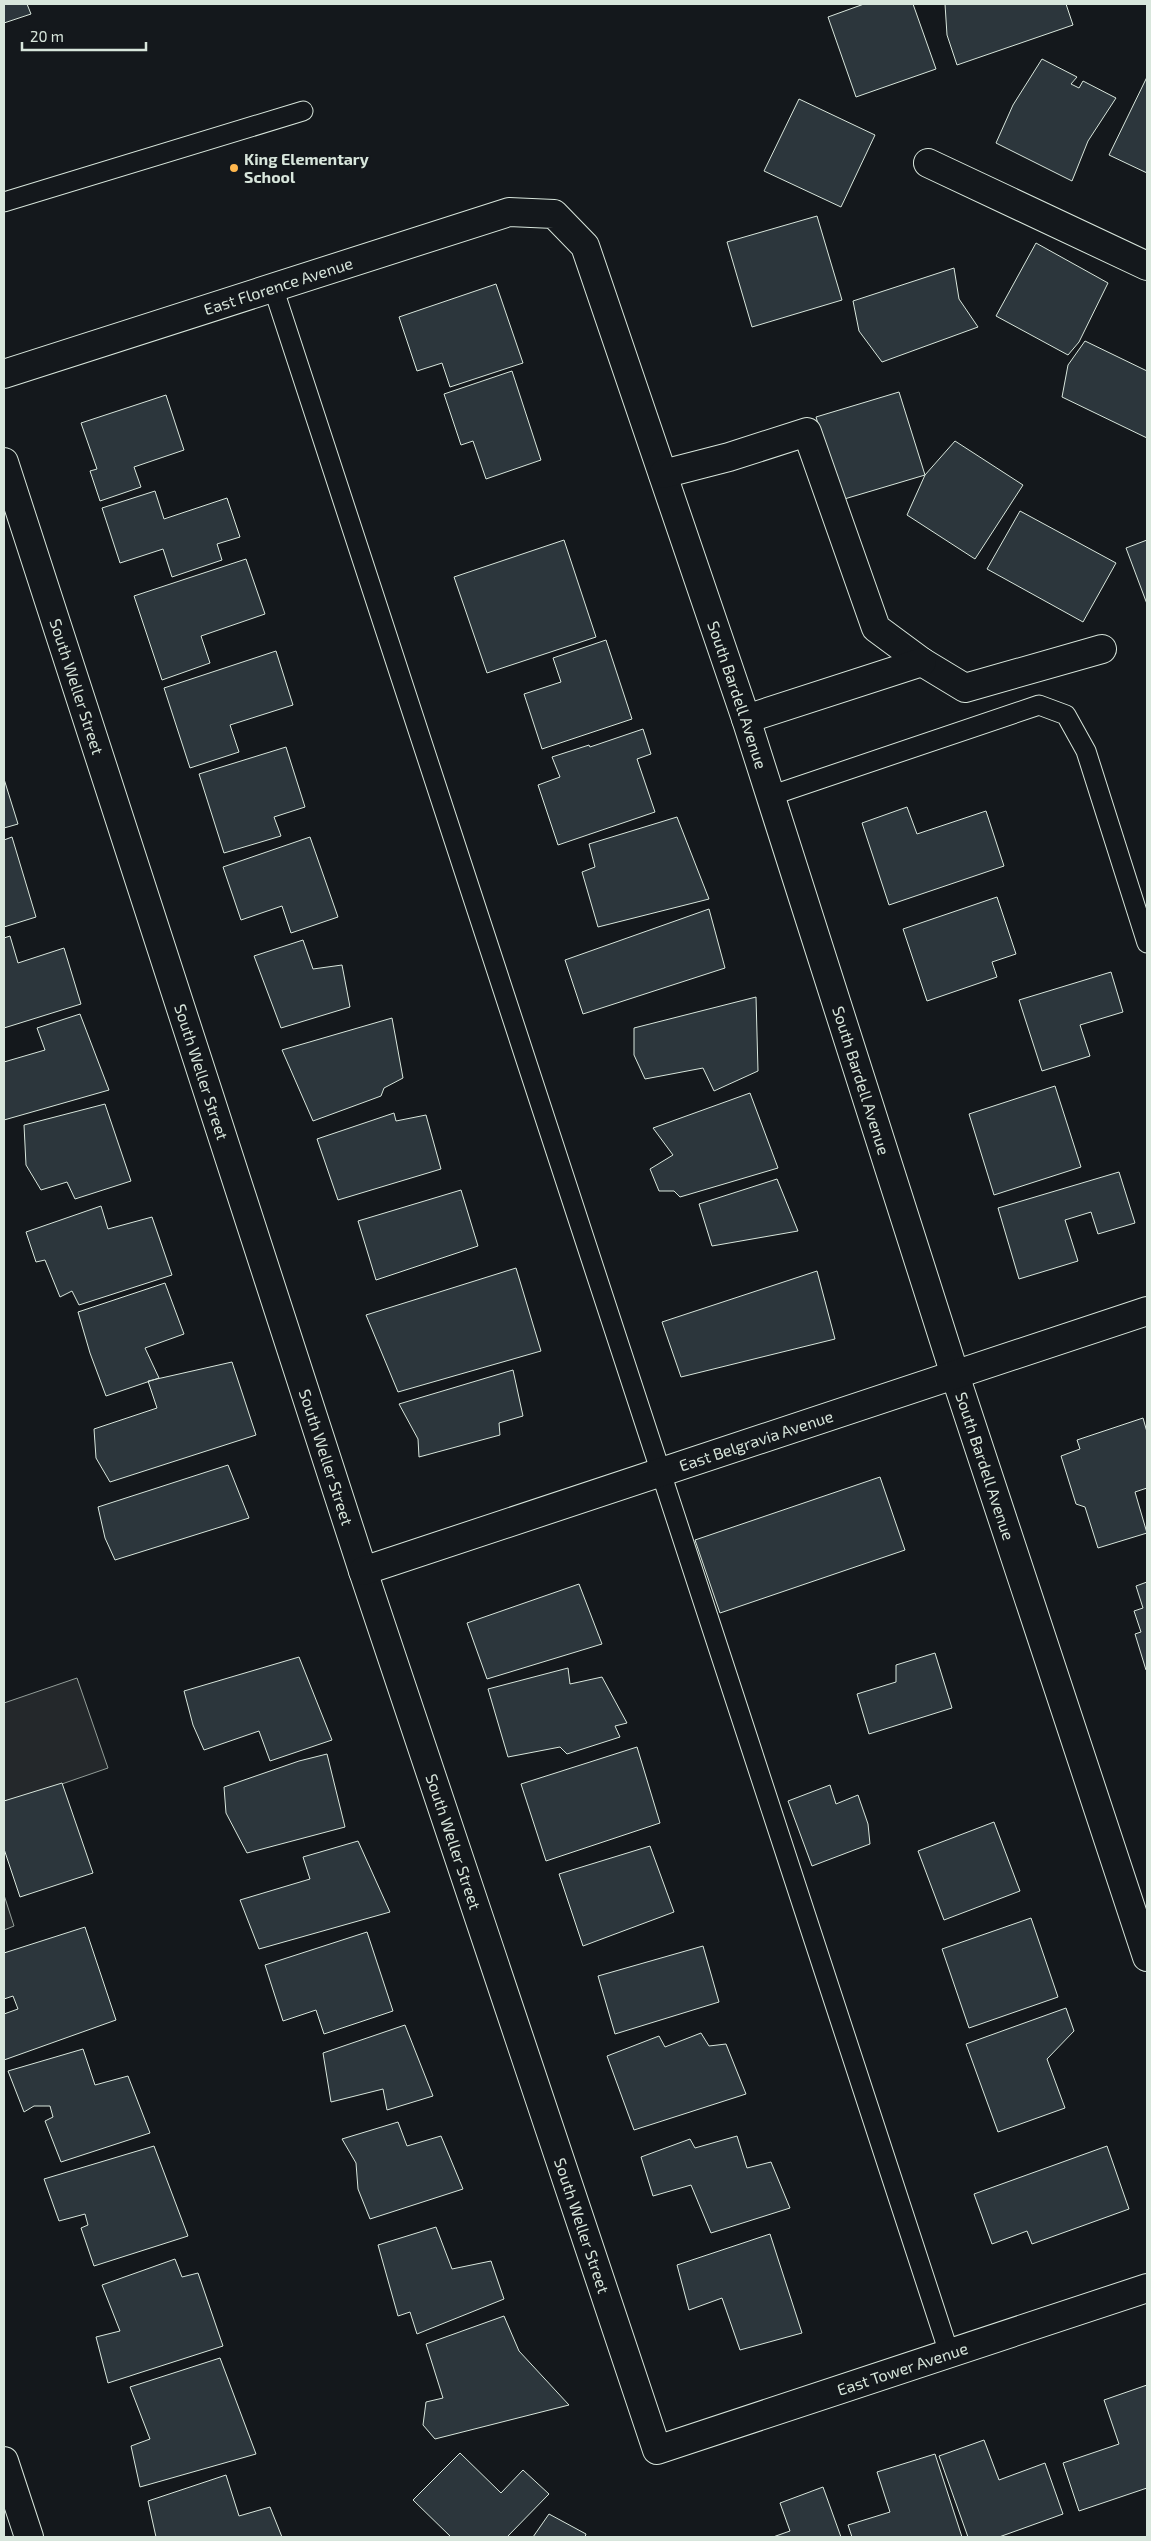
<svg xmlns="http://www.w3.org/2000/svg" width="1151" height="2541" viewBox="0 0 1151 2541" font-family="'Exo 2',sans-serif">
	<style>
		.parking { fill: #24282b; stroke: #939e99 }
		.building { fill: #2c363c; stroke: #d8e6dc }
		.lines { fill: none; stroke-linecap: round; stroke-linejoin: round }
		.lane-casing { stroke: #d8e6dc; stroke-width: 21 }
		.street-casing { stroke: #d8e6dc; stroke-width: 30 }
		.secondary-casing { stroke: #d8e6dc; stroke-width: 30 }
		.lane { stroke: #14181c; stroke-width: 19 }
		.street { stroke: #14181c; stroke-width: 28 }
		.secondary { stroke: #14181c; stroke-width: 28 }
		.poi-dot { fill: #ffb74d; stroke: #14181c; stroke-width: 2 }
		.labels { text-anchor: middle; stroke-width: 4; stroke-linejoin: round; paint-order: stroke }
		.poi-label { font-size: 16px; font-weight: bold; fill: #d8e6dc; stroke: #14181c; text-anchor: start }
		.street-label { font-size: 16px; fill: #d8e6dc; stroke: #14181c }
	</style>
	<rect width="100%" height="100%" fill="#14181c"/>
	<path class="parking" d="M77,1678L108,1768L4,1804V1703Z
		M4,1895L14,1926L4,1930Z"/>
	<path class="building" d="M4,4H27L31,14L4,23Z
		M864,4H913L936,69L856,97L828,17Z
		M945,4H1066L1073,25L957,65L947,35Z
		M1042,59L1077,77L1071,84L1079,88L1083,81L1116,98L1088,141L1072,181L996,143L1013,105Z
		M1147,77V173L1109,155Z
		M799,99L875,135L841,207L764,171Z
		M817,216L842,300L752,327L727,242Z
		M1036,243L1108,283L1079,342L1068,355L996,316Z
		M954,268L959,299L978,327L882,362L859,331L853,301Z
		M496,284L523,363L450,387L442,363L417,371L399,317Z
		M1085,341L1147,371V438L1062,397L1068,365Z
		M512,371L541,460L486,479L473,441L461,445L444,394Z
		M899,392L925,475L841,500L816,417Z
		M166,395L184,450L134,467L141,487L100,501L90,471L97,469L81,423Z
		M955,441L1023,485L975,559L907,515L925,475Z
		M155,491L164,519L227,498L240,537L217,544L222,560L172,577L163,549L120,563L102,508Z
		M1020,511L1116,563L1083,622L987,569Z
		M564,540L596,637L487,673L454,577Z
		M1147,540V604L1126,548Z
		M246,559L265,614L201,636L210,663L162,680L134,596Z
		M606,640L632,719L542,749L524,694L561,682L553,658Z
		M276,651L293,705L230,725L239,752L190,768L164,688Z
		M643,729L651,754L637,759L655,812L558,845L538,785L560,777L552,757L589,745L590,747Z
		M286,747L305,807L274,817L281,836L224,853L199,774Z
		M4,779L18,824L4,828Z
		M907,807L917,834L986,811L1004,866L889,905L862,823Z
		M677,817L709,899L598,927L582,872L595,867L589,844Z
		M12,837L36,917L4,927V840Z
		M310,837L338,917L291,933L282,906L241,920L223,867Z
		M997,897L1016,954L992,962L997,977L927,1001L903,929Z
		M709,909L725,968L583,1014L565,960Z
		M10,936L18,963L64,948L81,1004L4,1028V938Z
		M303,940L313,969L342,965L350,1007L281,1028L254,956Z
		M1111,972L1123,1012L1080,1025L1090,1056L1042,1071L1019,1000Z
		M756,997L758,1071L714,1091L703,1068L645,1079L634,1055V1028Z
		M80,1014L109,1090L4,1120V1062L45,1050L37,1028Z
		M392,1018L403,1078L384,1088L381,1096L313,1121L282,1050Z
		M1055,1086L1081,1167L994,1195L969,1114Z
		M750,1093L778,1168L680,1197L674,1191H659L650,1169L673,1155L653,1128Z
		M105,1104L131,1181L75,1199L67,1182L41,1190L26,1165L24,1125Z
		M394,1113L396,1121L426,1115L441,1169L338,1200L317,1139Z
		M1119,1172L1135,1223L1098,1234L1091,1212L1065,1220L1078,1261L1019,1279L998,1208Z
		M777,1179L798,1231L712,1246L699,1204Z
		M461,1190L478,1246L376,1280L358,1221Z
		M101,1206L108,1229L152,1217L172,1275L79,1305L72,1291L60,1297L45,1260L36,1262L26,1232Z
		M516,1268L541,1351L398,1392L366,1315Z
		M817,1271L835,1339L681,1377L662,1322Z
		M165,1283L184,1334L145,1348L159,1378L106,1396L90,1353L78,1312Z
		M232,1362L256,1435L110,1482L96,1458L94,1429L157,1408L148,1381Z
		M513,1370L523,1416L499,1423L500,1435L419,1457L418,1439L399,1404Z
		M1143,1418L1147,1432V1488L1135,1492L1147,1533L1098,1548L1085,1507L1076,1504L1061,1456L1080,1449L1077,1440Z
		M228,1465L249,1518L115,1560L105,1538L98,1507Z
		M880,1477L905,1550L720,1613L695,1540Z
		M1147,1582V1670H1146L1135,1634L1141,1632L1134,1611L1143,1608L1136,1586Z
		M579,1584L602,1644L487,1679L467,1623Z
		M935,1653L952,1708L869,1734L857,1694L896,1682V1665Z
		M299,1657L332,1740L270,1761L259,1731L204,1750L193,1725L184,1691Z
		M568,1668L570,1684L602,1677L627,1723L615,1726L620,1737L567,1754L560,1747L508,1757L488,1689Z
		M637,1747L660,1823L546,1861L521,1784Z
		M327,1754L345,1827L247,1853L226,1813L224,1787L299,1761Z
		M62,1783L93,1873L20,1897L4,1849V1801Z
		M830,1785L836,1804L858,1795L868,1824L870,1844L812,1866L788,1801Z
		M994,1822L1020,1891L944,1920L918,1851Z
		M358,1841L390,1912L259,1949L240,1900L310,1879L303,1857Z
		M650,1846L674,1912L583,1946L559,1874Z
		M1031,1918L1058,1997L969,2028L942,1949Z
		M85,1927L116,2020L4,2060V2014L18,2009L13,1996L4,1999V1953Z
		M367,1932L393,2011L324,2034L316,2010L283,2021L265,1965Z
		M703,1946L719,2002L615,2034L598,1976Z
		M1066,2008L1074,2031L1047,2059L1065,2108L998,2132L966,2044Z
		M405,2025L433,2096L387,2110L383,2089L331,2102L323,2053Z
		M701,2033L709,2046L726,2044L746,2094L634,2130L607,2056L659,2036L665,2047Z
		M83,2049L95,2085L128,2076L150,2133L61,2162L45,2121L53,2117L50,2106H34L24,2112L8,2071Z
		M398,2122L407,2146L441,2136L463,2189L370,2219L358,2189L356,2163L342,2139Z
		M737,2136L747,2168L771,2162L790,2208L711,2233L691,2185L653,2196L641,2157L690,2139L695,2148Z
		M154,2146L188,2236L94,2266L81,2228L88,2225L85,2214L59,2221L44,2179Z
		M1107,2146L1129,2209L1032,2244L1027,2231L992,2244L974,2194Z
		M436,2227L452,2269L491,2261L504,2299L417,2334L410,2312L398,2316L378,2245Z
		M770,2234L802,2333L740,2350L722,2298L689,2310L677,2265Z
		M175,2259L182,2277L198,2273L223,2346L108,2383L96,2337L120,2331L102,2285Z
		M504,2316L519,2351L569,2405L435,2439L423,2425L426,2402L443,2398L426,2344Z
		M220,2358L256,2454L140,2487L131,2446L150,2439L130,2387Z
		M1147,2385V2488L1079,2511L1063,2463L1119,2444L1104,2400Z
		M984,2440L999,2480L1045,2463L1063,2514L999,2537H968L939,2456Z
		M460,2453L501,2493L523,2470L549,2494L507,2537H451L413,2500Z
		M935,2454L962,2537H852L848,2525L890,2512L877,2472Z
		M226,2475L239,2516L270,2507L282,2537H156L148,2501Z
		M823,2487L841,2537H773L790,2531L780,2503Z
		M549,2514L586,2534L585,2537H533Z"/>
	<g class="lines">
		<defs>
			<path id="lane" d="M4,202L303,111
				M273,287L949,2353
				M770,796L1039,705L1066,715L1086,751L1147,943"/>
			<g id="street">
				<path d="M928,163L1147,266"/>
				<path id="s1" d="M4,374L509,212L554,214L585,246L746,719L955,1375L1147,1957"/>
				<path id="s2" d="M4,462L363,1571L657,2450L1147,2288"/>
				<path d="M663,474L729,457L807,432L876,628L922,662L965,688L1102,649"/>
				<path d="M746,719L922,662"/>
				<path id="s3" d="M363,1571L1147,1311"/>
			</g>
			<path id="secondary" d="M4,2461L29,2537"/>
		</defs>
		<use href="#lane" class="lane-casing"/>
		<use href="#street" class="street-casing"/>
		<use href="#secondary" class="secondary-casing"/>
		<use href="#lane" class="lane"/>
		<use href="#street" class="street"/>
		<use href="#secondary" class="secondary"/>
	</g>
	<circle class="poi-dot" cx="234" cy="168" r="5"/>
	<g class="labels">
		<g class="poi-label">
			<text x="244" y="165">King Elementary<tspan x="244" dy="18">School</tspan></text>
		</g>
		<g class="street-label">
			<text dy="6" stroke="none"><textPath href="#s1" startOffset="288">East Florence Avenue</textPath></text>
			<text dy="6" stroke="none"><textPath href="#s2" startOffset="236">South Weller Street</textPath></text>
			<text dy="6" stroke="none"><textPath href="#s1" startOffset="1094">South Bardell Avenue</textPath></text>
			<text dy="6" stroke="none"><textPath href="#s2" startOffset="641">South Weller Street</textPath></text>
			<text dy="6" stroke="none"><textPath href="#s1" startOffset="1499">South Bardell Avenue</textPath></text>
			<text dy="6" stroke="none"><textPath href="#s3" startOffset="414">East Belgravia Avenue</textPath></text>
			<text dy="6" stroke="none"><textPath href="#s2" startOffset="1046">South Weller Street</textPath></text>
			<text dy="6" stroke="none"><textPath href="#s1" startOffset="1904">South Bardell Avenue</textPath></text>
			<text dy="6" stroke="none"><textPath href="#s2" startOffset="1451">South Weller Street</textPath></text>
			<text dy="6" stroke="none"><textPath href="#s2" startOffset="1856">South Weller Street</textPath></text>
			<text dy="6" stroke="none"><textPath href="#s2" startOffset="2351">East Tower Avenue</textPath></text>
		</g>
	</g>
	<rect width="1151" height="2541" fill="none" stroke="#d8e6dc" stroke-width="10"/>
	<path d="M22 42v8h124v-8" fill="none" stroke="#d8e6dc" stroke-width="2.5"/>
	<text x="30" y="42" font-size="15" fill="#d8e6dc" stroke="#14181c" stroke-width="4" paint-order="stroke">20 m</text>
</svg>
